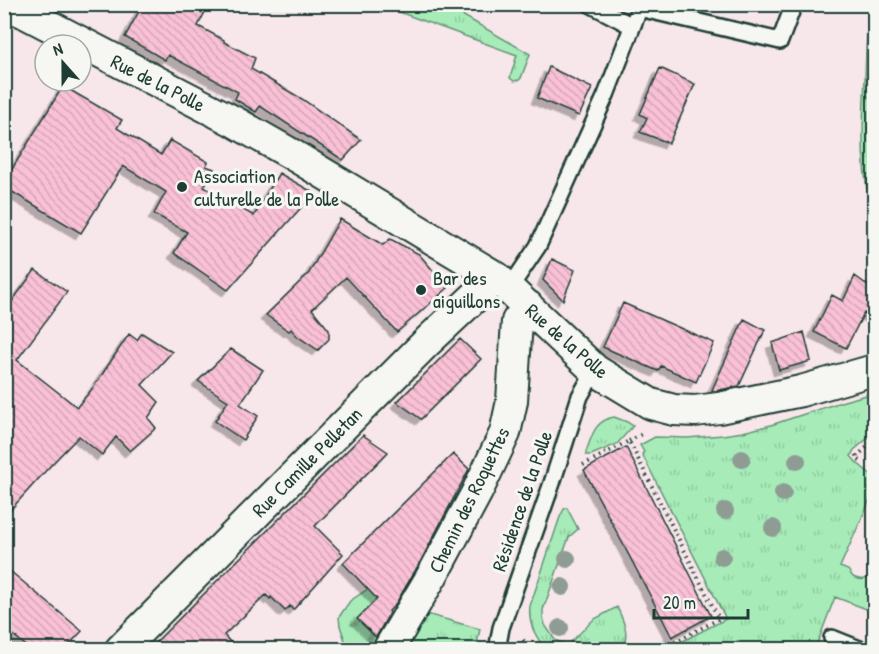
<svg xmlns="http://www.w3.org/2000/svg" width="879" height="654" viewBox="0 0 879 654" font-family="'Patrick Hand',sans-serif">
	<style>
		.grass { fill: url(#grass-tufts); stroke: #639476; stroke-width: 1.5 }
		.forest { fill: url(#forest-firs); stroke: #639476; stroke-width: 1.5 }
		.building { fill: url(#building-back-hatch); stroke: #1f3d34; stroke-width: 1.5; filter: url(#shadow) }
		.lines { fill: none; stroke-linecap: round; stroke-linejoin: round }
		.lane-casing { stroke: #1f3d34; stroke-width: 20 }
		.street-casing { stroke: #1f3d34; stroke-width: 34 }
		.path { stroke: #1f3d34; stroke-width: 4; stroke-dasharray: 1.5 4.5; stroke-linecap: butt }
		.lane { stroke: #f6f6f2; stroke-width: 15 }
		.street { stroke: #f6f6f2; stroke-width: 30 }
		.tree { fill: #8f9c94 }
		.poi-dot { fill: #1f3d34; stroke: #f6f6f2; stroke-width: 2 }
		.labels { text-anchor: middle; stroke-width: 6; stroke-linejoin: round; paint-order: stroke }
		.street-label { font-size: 20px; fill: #1f3d34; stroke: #f6f6f2 }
		.poi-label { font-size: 20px; fill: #1f3d34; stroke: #f6f6f2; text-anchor: start }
	</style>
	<defs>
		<pattern id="grass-tufts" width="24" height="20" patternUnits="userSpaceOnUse" patternTransform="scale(1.5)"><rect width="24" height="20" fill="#a7ecb8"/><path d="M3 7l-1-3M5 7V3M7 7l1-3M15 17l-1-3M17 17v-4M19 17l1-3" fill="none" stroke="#8fcb9f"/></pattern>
		<pattern id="forest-firs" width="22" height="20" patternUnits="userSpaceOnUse" patternTransform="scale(1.5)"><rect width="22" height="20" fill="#a7ecb8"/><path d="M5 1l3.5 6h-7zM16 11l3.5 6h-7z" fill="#8fcb9f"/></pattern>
		<pattern id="building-back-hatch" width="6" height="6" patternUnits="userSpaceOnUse" patternTransform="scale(1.5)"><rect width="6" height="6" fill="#f9c0d6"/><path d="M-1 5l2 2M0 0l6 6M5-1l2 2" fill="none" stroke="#d5a6b8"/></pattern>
		<filter id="shadow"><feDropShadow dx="-5.5" dy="5.5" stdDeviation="0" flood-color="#0004"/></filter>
	</defs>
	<rect width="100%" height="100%" fill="#f7e6ea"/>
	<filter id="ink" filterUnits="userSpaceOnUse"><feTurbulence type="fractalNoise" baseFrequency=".0167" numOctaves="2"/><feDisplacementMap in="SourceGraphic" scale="12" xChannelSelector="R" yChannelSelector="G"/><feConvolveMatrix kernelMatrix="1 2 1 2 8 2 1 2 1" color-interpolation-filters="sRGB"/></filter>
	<g filter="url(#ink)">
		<path class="grass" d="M441,4L448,7L530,54L521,78L519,80L514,81L510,78L517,55L380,5Z
			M871,5H874V216C859,174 863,122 865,78C866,54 866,28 871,5Z
			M874,393V433L854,450L851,456L857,463L874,477V495H872L840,567L848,570L853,577C865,583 869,578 874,568V612L835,597L815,649H667L726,619L642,454L644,452L640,445L655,437L687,438L723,435L743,432L771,425L844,401Z
			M614,417L627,422L633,426L617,444L591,455H586V452C592,436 594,421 614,417Z
			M567,508L578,529L569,537L543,610V617L545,625L555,640L564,644H569L593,620L617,607C624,622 630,634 622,649L611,643L604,645L597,649H545C535,635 528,624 530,606L560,517L564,509Z
			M423,613L480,629L476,649L399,650Z"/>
		<path class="forest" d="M368,589L377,599L358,619L380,642L375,649H348L340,626L339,617L350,601Z"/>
		<path class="building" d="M143,4H209L198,26L224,40V42L255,58L251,69L302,99L361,140L343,160L260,106L256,112L235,99L238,92L168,55L165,60L125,37Z
			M549,67L592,88L579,116L537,98Z
			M660,68L695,84L669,143L640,132L647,118L640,114Z
			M63,86L122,120L117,128L161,155L170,140L208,162L206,166L214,169L204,187L254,216L279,173L314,193L228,290L174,253L187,232L154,214L166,192L123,166L81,233L4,187V182Z
			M340,219L383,245L390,239L419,254L448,288L397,332L346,277L312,309L329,330V339L318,350L297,336L291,329L289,331L266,315L309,273Z
			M552,259L575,270L563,300L543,280Z
			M35,270L67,292L17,360L77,407L93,388L129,334L137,340L142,333L172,352L142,385L159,402L148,418L156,428L130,451L116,437L102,455L79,436L51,465L4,517V312Z
			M855,276L874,290V318L864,313L846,348L814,332L832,295L843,301Z
			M623,303L714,343L696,382L661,366L658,371L603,347Z
			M744,319L765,330L739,386L715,391L712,390Z
			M804,332L811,361L779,370L772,343Z
			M460,339L481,359L421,419L397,402Z
			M231,349L263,370L240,404L258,416L243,440L215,421L228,401L198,381Z
			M363,435L388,452L315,526L343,554L293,610L290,606L285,611L271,597L270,599L266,595L224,635L237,650H148Z
			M626,447L711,616L672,637L584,470Z
			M453,454L469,469L418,566L395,605L389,611L390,612L376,637L357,619L377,599L343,563Z
			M4,566L82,631L64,650H31L4,627Z"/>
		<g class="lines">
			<defs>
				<path id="lane" d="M590,4L632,26
					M639,8L780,41L794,4
					M509,289L538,246L606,95L641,4
					M832,638L862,650
					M497,650L501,628L552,483L580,396L595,370"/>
				<path id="street" d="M5,4L21,11L235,122L293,155L496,277L595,370L651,404L674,410L695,411L719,408L801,391L874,370
					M120,650L428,341L496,277
					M388,650L433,574L477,492L505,433L512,401L517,321L528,306"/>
			</defs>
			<use href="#lane" class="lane-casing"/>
			<use href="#street" class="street-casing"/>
			<path class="path" d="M629,441L644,433
				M860,461L857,459V456L874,441
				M583,465L629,441L719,619L659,650
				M523,640L532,650"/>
			<use href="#lane" class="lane"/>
			<use href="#street" class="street"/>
		</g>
		<g class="tree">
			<circle cx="742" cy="459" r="9"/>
			<circle cx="797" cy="461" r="9"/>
			<circle cx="783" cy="493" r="9"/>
			<circle cx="725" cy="511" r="9"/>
			<circle cx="773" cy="528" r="9"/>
			<circle cx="722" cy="557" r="9"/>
			<circle cx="567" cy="559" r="9"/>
			<circle cx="562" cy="587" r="9"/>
			<circle cx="560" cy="628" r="9"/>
		</g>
	</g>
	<g class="poi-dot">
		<circle cx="182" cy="187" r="6"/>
		<circle cx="421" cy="290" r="6"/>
	</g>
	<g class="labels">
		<g class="street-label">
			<text transform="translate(158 83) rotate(27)" y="7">Rue de la Polle</text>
			<text transform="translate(567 341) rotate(41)" y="7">Rue de la Polle</text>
			<text transform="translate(307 462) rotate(-45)" y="7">Rue Camille Pelletan</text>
			<text transform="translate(469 500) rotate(-64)" y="7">Chemin des Roquettes</text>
			<text transform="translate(522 501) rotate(-71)" y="7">Résidence de la Polle</text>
		</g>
		<g class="poi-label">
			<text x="194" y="183">Association<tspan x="194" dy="23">culturelle de la Polle</tspan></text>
			<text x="433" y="285">Bar des<tspan x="433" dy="23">aiguillons</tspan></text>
		</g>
	</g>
	<rect width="879" height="654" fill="none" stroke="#f6f6f2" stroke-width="24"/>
	<rect x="12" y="12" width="855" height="630" fill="none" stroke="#1f3d34" stroke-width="2" filter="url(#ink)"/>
	<g transform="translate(63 63) rotate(339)"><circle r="28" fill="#f6f6f2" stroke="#a0aca6" stroke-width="1.5"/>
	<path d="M0-4.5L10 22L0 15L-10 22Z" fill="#1f3d34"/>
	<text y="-9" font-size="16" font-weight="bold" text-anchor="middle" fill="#1f3d34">N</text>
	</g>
	<path d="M654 609v9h94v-9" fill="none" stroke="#1f3d34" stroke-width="3"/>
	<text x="663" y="609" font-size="18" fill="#1f3d34" stroke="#f6f6f2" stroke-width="4.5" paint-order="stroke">20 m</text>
</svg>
